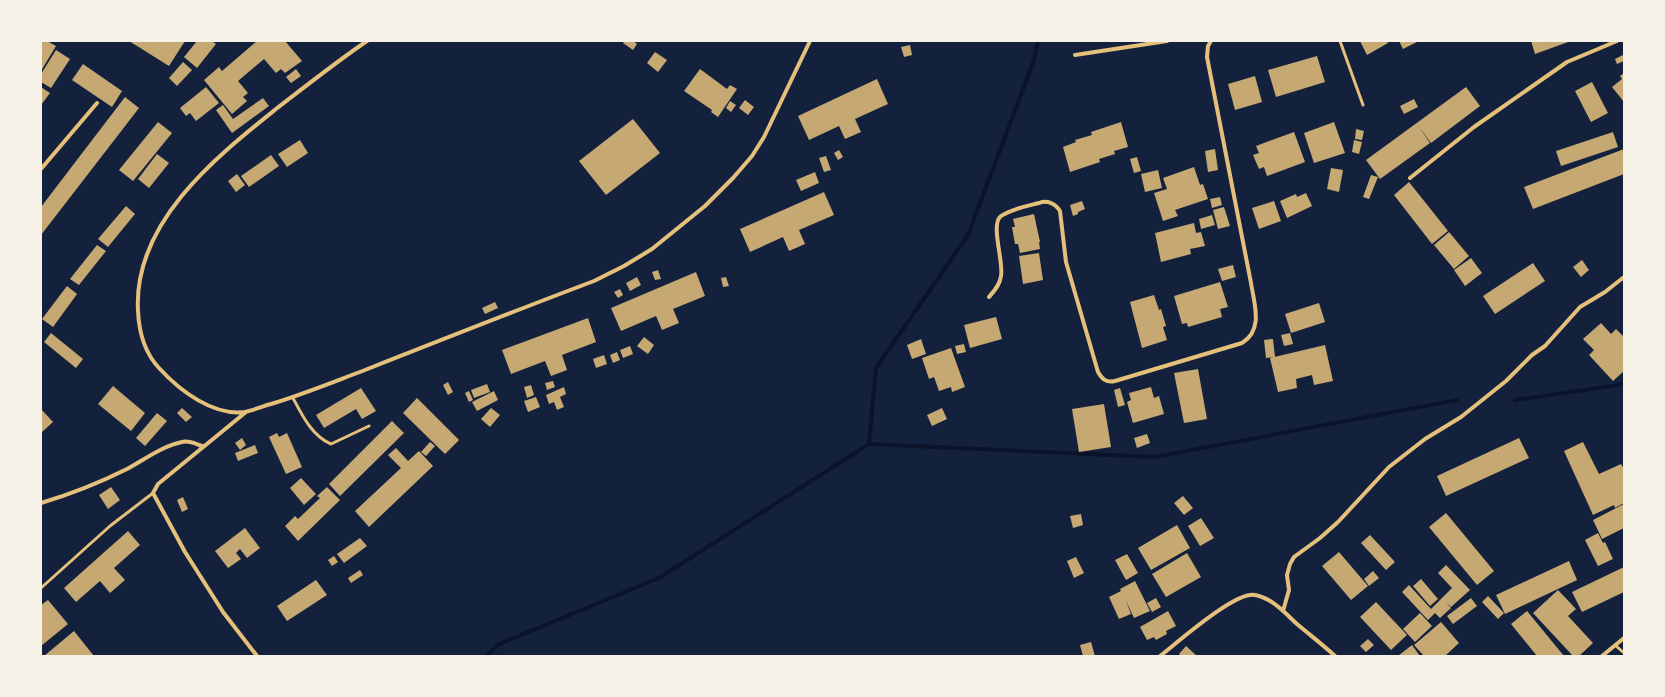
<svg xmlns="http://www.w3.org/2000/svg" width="1665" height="697" viewBox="0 0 1665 697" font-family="Roboto,sans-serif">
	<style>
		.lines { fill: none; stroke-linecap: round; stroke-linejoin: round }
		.stream { stroke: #0b132b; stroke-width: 4 }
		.building { fill: #c6a872 }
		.service { stroke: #e5c07b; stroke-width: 3 }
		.minor { stroke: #e5c07b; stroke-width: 4 }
	</style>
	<rect width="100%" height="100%" fill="#14213d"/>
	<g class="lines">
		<path class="stream" d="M1515,400L1619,385L1624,383
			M869,444L1155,457L1457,400
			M869,444L876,368L968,235L1033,63L1038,41
			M487,656L497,645L659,578L869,444"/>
	</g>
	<path class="building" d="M41,41H47L56,46L41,71Z
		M129,41H185L169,66Z
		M197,41H212L216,44L197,68L184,57Z
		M257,41H285L302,61L285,73L281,69L276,73L264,59L238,81L248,93L243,97L247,101L232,114L204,80L219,67L222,71Z
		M625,41H633L637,44L633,50L623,43Z
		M1360,41H1387L1388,43L1367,55Z
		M1399,41H1419L1403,49Z
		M1531,41H1571L1535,54Z
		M910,45L912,55L904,57L901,47Z
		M56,50L70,59L51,88L41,82V74Z
		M655,52L667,60L658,72L647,63Z
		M1623,55L1624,61L1617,64L1615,59Z
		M1317,56L1325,82L1276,97L1268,70Z
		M183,62L192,70L177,86L169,78Z
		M83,64L122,91L112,107L72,80Z
		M296,69L301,76L291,83L286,77Z
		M700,69L727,89L730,85L737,89L718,117L711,112L712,110L684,91Z
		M1624,73V102L1612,87L1622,79L1620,76Z
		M1255,76L1262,102L1235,110L1228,84Z
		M877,79L888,104L855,119L861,132L845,139L839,126L809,140L798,116Z
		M1592,82L1608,113L1591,122L1575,91Z
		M41,87L50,93L41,105Z
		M206,87L219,103L196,121L190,113L186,116L180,108Z
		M1466,87L1480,106L1431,143L1419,127L1430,143L1380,179L1366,160Z
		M125,97L139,108L41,235V207Z
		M263,98L269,106L232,133L216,110L223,105L233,119Z
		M1414,99L1418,107L1404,114L1400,106Z
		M745,100L754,107L748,115L739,108Z
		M730,101L736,105L731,112L726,108Z
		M633,119L660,153L606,195L579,161Z
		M158,122L172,133L133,181L119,170Z
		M1121,122L1128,147L1114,151L1115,154L1099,159L1100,162L1070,172L1063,147L1076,142L1075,140L1092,135L1091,132Z
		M1334,122L1345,153L1314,163L1304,133Z
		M1356,129L1364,131L1362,140L1355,139Z
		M1294,132L1305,162L1267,176L1264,167L1259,169L1253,155L1259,153L1256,146Z
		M1613,132L1618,147L1561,166L1556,151Z
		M300,140L308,153L287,167L278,154Z
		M1354,140L1362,142L1359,154L1352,152Z
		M1215,149L1218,170L1208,172L1205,151Z
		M1624,149V174L1533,209L1524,187Z
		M839,150L843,157L838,160L834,153Z
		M157,154L169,163L149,188L138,179Z
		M271,155L279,166L249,187L241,176Z
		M826,156L831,170L824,172L819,158Z
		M1137,157L1141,171L1134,173L1130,159Z
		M1194,167L1200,185L1203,184L1208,199L1175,210L1178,216L1163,221L1154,193L1167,189L1163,178Z
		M1331,168L1343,170L1339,192L1327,189Z
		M1158,170L1162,188L1145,192L1141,174Z
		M815,172L819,183L801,191L796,180Z
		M237,174L245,185L236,192L228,181Z
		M1371,175L1378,177L1369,199L1363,197Z
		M1409,182L1448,231L1432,244L1394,195Z
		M824,192L834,215L799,230L805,244L789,251L783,237L750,252L740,229Z
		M1306,193L1312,206L1287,218L1280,201L1296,194L1297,197Z
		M1220,197L1222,205L1212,208L1210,199Z
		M1082,201L1085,209L1078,212V214L1073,216L1070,205Z
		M1274,201L1281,221L1259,229L1252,208Z
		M126,206L135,214L108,247L98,239Z
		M1224,207L1230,226L1218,229L1213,210Z
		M1034,214L1040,242H1039L1040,249L1020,253L1018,244H1015L1012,227H1015L1013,219Z
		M1212,215L1215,225L1201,229L1199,219Z
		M1194,223L1196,233L1201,232L1205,246L1190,249L1191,254L1161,262L1155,233Z
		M1449,232L1469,256L1454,269L1434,245Z
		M97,245L106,251L79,285L70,279Z
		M1039,253L1043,280L1023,284L1019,256Z
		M1471,258L1482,273L1465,286L1454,270Z
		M1582,260L1589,270L1581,277L1573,267Z
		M1533,263L1545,281L1495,314L1483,296Z
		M1233,265L1236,277L1222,281L1218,269Z
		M658,270L661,279L655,280L652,272Z
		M696,272L705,296L673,309L679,323L662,330L656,316L621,331L611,308Z
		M637,277L641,285L630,291L626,283Z
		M726,277L729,286L723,287L721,278Z
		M1220,282L1228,307L1220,309L1222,317L1188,327L1187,323L1182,324L1174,296Z
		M67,286L77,294L53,327L42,319Z
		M620,289L623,295L618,298L614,292Z
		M1154,295L1159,310L1161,309L1166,326L1163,327L1167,340L1142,348L1130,302Z
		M495,302L498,308L485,314L482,308Z
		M1319,303L1325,322L1291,333L1285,314Z
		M996,317L1002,339L970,348L964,325Z
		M588,318L596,342L562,355L567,370L551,376L545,361L511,374L502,350Z
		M1601,323L1611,334L1616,329L1624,337V371L1613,381L1589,355L1594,350L1583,339Z
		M51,333L83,359L76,368L44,342Z
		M1290,333L1293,344L1284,346L1281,335Z
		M644,337L654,345L648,354L637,346Z
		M921,339L926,354L912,359L907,345Z
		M1273,339L1275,357L1266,358L1264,340Z
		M964,344L966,352L957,354L955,346Z
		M1325,345L1333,381L1314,385L1312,375L1296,379L1297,388L1278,392L1270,358Z
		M630,346L633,354L623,358L620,350Z
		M951,348L965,387L952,392L951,387L939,391L934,377L929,379L922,358Z
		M617,352L620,360L613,363L610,355Z
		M604,355L607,364L596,368L593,359Z
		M1198,369L1207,419L1184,423L1174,373Z
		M553,381L555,387L547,390L545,383Z
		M448,382L453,392L448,395L443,385Z
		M487,384L490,392L474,398L471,390Z
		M531,385L534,395L527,398L524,387Z
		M113,386L145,413L131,431L98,404Z
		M564,387L566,394L560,397L564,407L557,410L554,402L549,404L546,395Z
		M1151,387L1154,398L1159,396L1164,414L1133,423L1127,402L1131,400L1129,393Z
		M361,388L376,411L362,419L356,409L324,428L316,415Z
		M1120,388L1125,405L1118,407L1114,390Z
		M469,391L473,400L469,402L465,393Z
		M494,391L498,400L477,411L472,402Z
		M536,397L540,407L528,412L524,401Z
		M417,398L459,440L445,454L403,413Z
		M1104,404L1111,447L1079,452L1072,409Z
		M182,408L192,417L186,422L177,413Z
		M491,408L500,415L490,427L481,419Z
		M942,408L947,419L932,426L927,415Z
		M41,409L53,422L41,433Z
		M157,413L167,421L145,446L136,438Z
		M392,421L404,433L340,496L329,484Z
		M277,433L279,437L287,433L302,467L286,474L269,437Z
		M1147,434L1150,443L1137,448L1134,438Z
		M242,438L246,445L240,450L235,443Z
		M1519,438L1529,458L1446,496L1437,476Z
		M430,442L435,446L426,456L421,452Z
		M1583,442L1599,474L1621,464L1624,469V503L1615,508L1614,505L1593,515L1564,451Z
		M255,445L258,453L238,461L235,453Z
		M396,448L408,461L419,451L433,466L369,527L355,511L401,468L388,455Z
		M301,478L316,494L304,505L290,488Z
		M111,487L120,500L108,509L99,495Z
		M327,487L340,500L298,541L285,526L295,516L298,519L320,498L317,496Z
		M1183,496L1193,508L1184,515L1174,503Z
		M183,497L188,509L182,512L177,500Z
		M1624,504V528L1602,539L1593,520Z
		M1446,513L1494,571L1477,585L1429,527Z
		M1081,514L1083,525L1073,528L1070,516Z
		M1201,518L1214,538L1200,546L1188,526Z
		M1177,525L1190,548L1151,570L1138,548Z
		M245,528L260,548L247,558L240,549L236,553L241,559L228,568L215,551Z
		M128,531L140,545L114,568L125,580L110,593L100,581L76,602L64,588Z
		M1598,533L1603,543L1605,542L1613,559L1598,566L1585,540Z
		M1370,535L1395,562L1386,570L1361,543Z
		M360,538L367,546L344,563L337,554Z
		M1339,552L1368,586L1351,600L1322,566Z
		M1187,553L1201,577L1166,597L1152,574Z
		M1127,554L1138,573L1126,580L1115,560Z
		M334,556L338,562L332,566L328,560Z
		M1076,557L1084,573L1074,578L1067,561Z
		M1569,561L1577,580L1505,614L1496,595Z
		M1446,565L1470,590L1451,607L1446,602L1451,608L1440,618L1435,613L1428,620L1402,592L1409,585L1431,609L1452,588L1438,573Z
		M1624,567V592L1582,612L1572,592Z
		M360,570L363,575L351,583L348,578Z
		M1373,571L1379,578L1369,586L1364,579Z
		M1421,579L1438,599L1430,606L1413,586Z
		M316,580L327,595L287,621L277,606Z
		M1135,581L1150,611L1134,618L1126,601L1131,614L1119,619L1109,597L1121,591L1120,589Z
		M1558,590L1576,609L1568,616L1593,643L1579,656H1573L1533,613Z
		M1488,596L1504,613L1498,619L1482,602Z
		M1156,598L1161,607L1152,612L1147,603Z
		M1471,598L1477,606L1453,624L1447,616Z
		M48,600L68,624L41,646V605Z
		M1376,602L1407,635L1391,650L1360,617Z
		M1168,611L1176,626L1166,631L1167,634L1156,640L1154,637L1147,640L1140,627Z
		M1527,611L1564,656H1537L1511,624Z
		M1420,613L1432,626L1415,642L1403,629Z
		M1441,622L1459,643L1445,656H1424L1414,645Z
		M74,631L94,656H44Z
		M1368,639L1374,645L1366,652L1360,646Z
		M1091,642L1095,656H1083L1080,645Z
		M1412,645L1420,656H1398Z
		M1186,646L1197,656H1181L1179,654Z"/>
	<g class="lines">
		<path class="service" d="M1340,41L1363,105
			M293,398C302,415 312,436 331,444L369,426
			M41,588L110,526L153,493
			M1615,645L1624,653"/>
		<path class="minor" d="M367,41C336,62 306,86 276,109C215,158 133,223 138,311C139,333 144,352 159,368C180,391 213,416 245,412C254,410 263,406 271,404C304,394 333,382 365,370C441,340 517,310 594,281L624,266L652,249L705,206L733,178L752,156L764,137L810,41
			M1075,55L1167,41
			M41,169L97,103
			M1410,178L1474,127L1567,62L1617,41
			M989,297C994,291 1000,285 1001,276C1004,262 990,224 1001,216C1011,209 1027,206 1039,203C1047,200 1055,203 1060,211L1066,262L1098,372C1102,379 1106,383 1115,381L1242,343C1264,330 1254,303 1251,283L1207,57L1208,46L1211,41
			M246,412L158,484L153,493L185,552L223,612L257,656
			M41,503C71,494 99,483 127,469C144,460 162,446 182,442C189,440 196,444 202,446
			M1283,611L1289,590L1287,575L1290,564L1294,557L1320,538L1338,522L1389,467L1425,439L1461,417L1506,381L1532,355L1545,346L1580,307L1605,292L1624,277
			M1160,656C1177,643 1235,591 1255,595C1272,598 1285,613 1297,624C1310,635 1323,645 1335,656
			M1602,656L1624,638"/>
	</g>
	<rect width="1665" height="697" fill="none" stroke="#f6f1e7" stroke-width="84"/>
</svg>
